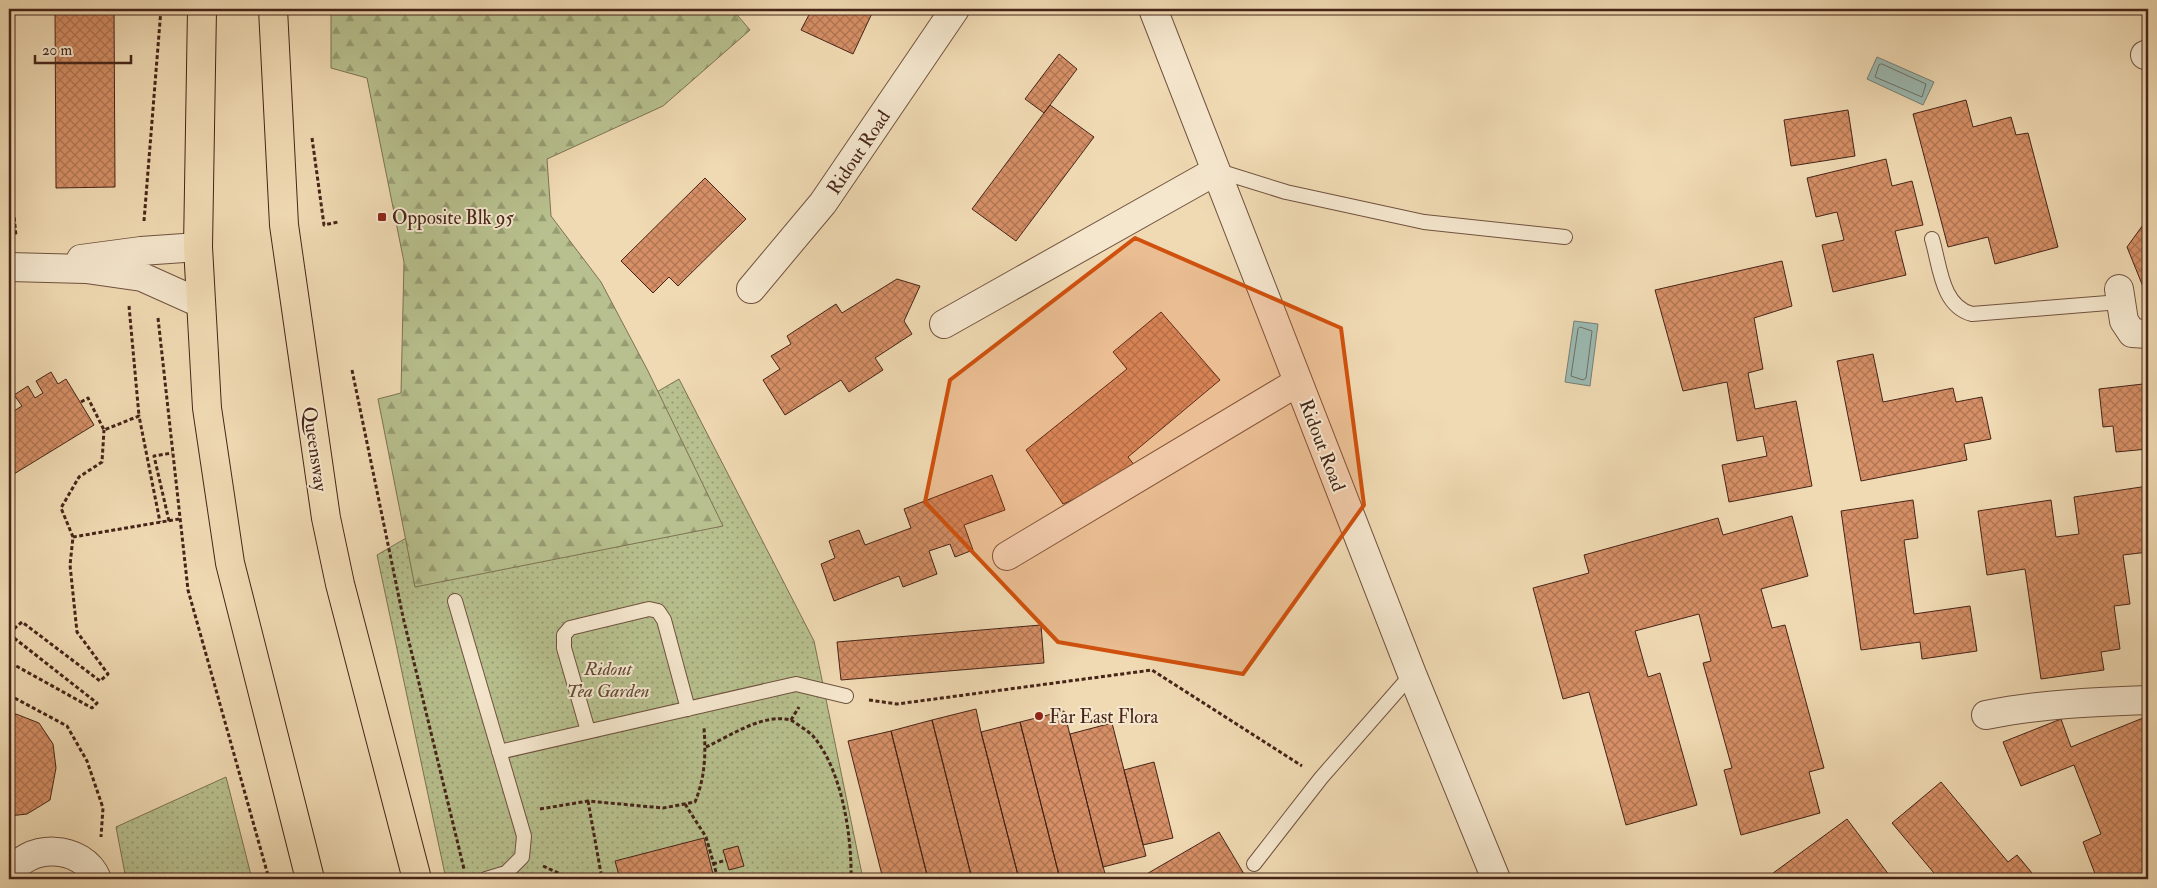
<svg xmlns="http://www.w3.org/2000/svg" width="2157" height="888" viewBox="0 0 2157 888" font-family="'IM FELL Double Pica',serif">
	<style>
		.green { fill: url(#green-dots); stroke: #7e7253 }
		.forest { fill: url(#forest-firs); stroke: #7e7253 }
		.water { fill: #9bbab2; stroke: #797e74 }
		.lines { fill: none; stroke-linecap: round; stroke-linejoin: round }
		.shore { stroke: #706f65; stroke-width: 1 }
		.building { fill: url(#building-cross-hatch); stroke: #462418 }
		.service-casing { stroke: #70523f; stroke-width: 16 }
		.minor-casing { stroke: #70523f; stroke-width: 30 }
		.trunk-casing { stroke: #462418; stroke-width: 30 }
		.path { stroke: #462418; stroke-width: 3; stroke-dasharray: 4 2.5; stroke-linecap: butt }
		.service { stroke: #f5e7ce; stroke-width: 14 }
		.minor { stroke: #f5e7ce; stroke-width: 28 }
		.trunk { stroke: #f0dab3; stroke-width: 28 }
		.marked { fill: #d0510e; fill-opacity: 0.2; stroke: #d0510e; stroke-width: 4; stroke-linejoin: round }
		.poi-dot { fill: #8f2418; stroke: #f5e7ce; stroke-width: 2 }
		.labels { text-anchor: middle; stroke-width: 4; stroke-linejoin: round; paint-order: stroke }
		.street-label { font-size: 19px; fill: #462418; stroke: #f5e7ce }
		.poi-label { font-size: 19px; fill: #462418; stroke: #f5e7ce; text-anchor: start }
		.park-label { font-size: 19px; font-style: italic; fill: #624b36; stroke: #f5e7ce }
	</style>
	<defs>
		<pattern id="green-dots" width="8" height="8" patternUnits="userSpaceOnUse" patternTransform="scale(1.25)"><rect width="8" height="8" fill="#b7c08e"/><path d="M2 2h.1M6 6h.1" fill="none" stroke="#979c73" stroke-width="1.8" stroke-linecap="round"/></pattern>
		<pattern id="forest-firs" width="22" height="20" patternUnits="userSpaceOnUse" patternTransform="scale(1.25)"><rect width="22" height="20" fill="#b7c08e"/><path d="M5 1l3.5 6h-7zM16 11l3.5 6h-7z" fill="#979c73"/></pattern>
		<pattern id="building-cross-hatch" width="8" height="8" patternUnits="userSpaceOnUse" patternTransform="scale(1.25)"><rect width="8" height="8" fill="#d68f66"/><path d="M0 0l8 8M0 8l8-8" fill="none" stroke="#af7553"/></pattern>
	</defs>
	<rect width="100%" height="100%" fill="#f0dab3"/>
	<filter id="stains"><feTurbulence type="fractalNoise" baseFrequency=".004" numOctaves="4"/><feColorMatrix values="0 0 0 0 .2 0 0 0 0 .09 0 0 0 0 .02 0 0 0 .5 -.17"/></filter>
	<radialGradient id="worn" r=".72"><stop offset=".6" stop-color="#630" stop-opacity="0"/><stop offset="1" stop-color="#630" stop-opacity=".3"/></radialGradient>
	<path class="green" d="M679,379L814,641L863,879H446L377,555Z
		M226,777L252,879H126L116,827Z"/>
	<path class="forest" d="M331,9H732L750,30L663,106L547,159L551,216L601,282L648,371L723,526L415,587L378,399L401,393L404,262L367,78L331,68Z"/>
	<path class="water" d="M1877,57L1934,82L1923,105L1867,79Z
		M1574,321L1598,324L1590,386L1565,382Z"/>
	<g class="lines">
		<path class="shore" d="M1882,64L1926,84L1922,97L1875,77L1879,65Z
			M1580,327L1592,331L1586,378L1583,380L1571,376L1578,329Z"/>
	</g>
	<path class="building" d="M55,9H114L115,187L56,188Z
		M812,9H874L853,54L801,30Z
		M2001,9H2066L2001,12Z
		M1059,54L1077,69L1044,113L1025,99Z
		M1966,100L1973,127L2011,117L2016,135L2028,133L2058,247L1995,264L1988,237L1948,247L1913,114Z
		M1050,105L1094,137L1016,241L972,209Z
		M1848,110L1855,156L1791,166L1784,120Z
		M1886,159L1892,186L1912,181L1923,225L1895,231L1906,275L1833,292L1822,245L1844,240L1837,212L1816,217L1807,178Z
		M705,178L746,219L678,286L669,277L653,293L621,261Z
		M2148,218V299L2127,247Z
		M1782,261L1792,306L1754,318L1763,369L1748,373L1755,409L1796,401L1812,486L1729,502L1722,465L1767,456L1763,436L1737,441L1727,382L1683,391L1655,290Z
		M897,279L920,286L904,321L912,334L875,358L883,370L849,392L841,380L785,415L763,380L780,369L771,356L791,344L787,336L836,304L842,313Z
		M1161,312L1220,380L1128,457L1135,466L1093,491L1063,504L1026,450L1127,369L1113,352Z
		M1873,354L1883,402L1953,388L1956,402L1982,397L1991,439L1964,444L1967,460L1861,481L1837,361Z
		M51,372L58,384L66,379L94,425L9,477V414L22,406L14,395L28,386L35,398L43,393L36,381Z
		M2143,384L2148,449L2116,452L2113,426L2103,427L2099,389Z
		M992,475L1005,510L964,525L973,550L955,557L950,544L929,551L937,574L903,587L899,576L834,601L821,564L835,558L829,541L859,530L865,545L911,528L904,509Z
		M2148,486V552L2123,555L2130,604L2114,606L2120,649L2101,652L2104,670L2041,679L2025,569L1987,575L1978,511L2051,500L2056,537L2079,534L2074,497Z
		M1913,500L1918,538L1904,540L1914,614L1970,606L1977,651L1922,659L1920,642L1861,650L1841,511Z
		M1792,516L1808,576L1761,589L1772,628L1785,625L1824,768L1809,772L1820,813L1741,835L1724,770L1732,768L1703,663L1711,661L1699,614L1635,631L1648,677L1660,673L1697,805L1626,825L1589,692L1563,699L1533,588L1589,573L1584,555L1718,518L1723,535Z
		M1041,625L1044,663L841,680L837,642Z
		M976,709L981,732L1019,879H972L932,720Z
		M1064,711L1106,878L1101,879H1060L1020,722Z
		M9,714H16L39,723L53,744L56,768L50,800L27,814L9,816Z
		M2148,716V873L2133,879H2097L2083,842L2101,834L2074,765L2021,786L2003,742L2061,719L2071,747Z
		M932,720L972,879H928L891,731Z
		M1020,722L1060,879H1019L981,732Z
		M1112,723L1146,856L1103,867L1070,734Z
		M891,731L928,879H883L848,741Z
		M1154,762L1173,838L1143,845L1124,770Z
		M1941,782L2008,862L2017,855L2037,879H1939L1892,823Z
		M1847,819L1892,879H1765Z
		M1219,832L1247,879H1138Z
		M704,838L713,874L695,879H620L615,861Z
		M738,846L744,866L729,870L723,850Z"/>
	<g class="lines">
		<defs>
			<path id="service" d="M1216,168L1225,173L1286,192L1424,222L1565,237
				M1932,239C1940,265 1941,306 1972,314L2120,302
				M455,601L524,836L522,857L506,873L486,879
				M588,731L564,648V635L570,628L649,609L658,611L664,620L688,709
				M499,752L796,684L846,696
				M1254,864L1321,778L1412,674"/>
			<path id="minor" d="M1153,9L1412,674L1496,879
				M2145,55L2148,54
				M81,259L141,251L198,247
				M9,267L86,269L142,277L200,303
				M751,289L823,203L955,9
				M2119,289L2124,321L2132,333L2148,334
				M944,324L1216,171
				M1007,556L1298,382
				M1986,715C2040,704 2094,702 2148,700
				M9,876C26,842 83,844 97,879"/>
			<path id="trunk" d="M202,9L198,247L207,408L230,563L310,879
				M273,9L284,225L326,518L340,584L417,879"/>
		</defs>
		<use href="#service" class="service-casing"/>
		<use href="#minor" class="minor-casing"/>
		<use href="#trunk" class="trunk-casing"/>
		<path class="path" d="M312,138L324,225L338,222
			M9,216H14L16,236
			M144,221L161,9
			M129,306L139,416
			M158,318L188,590L269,879
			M352,370L403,617L464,869
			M81,402L88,398L104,430L139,416L160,522
			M169,521L154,456L172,453
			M73,537L61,508L79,477L102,462L104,430
			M9,633L22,622L100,681L108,674L77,632L70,565L73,537L179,519
			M9,634L97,703L92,708L9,662
			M9,695L67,726L87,761L103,808L101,837
			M869,700L897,704L1152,670L1302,766
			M791,720C798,725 807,730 813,736C842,770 852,836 851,879
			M706,747C732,735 763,713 791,720L799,707
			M588,801L602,879
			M685,804L706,837L718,879
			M540,809L588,801L663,808L695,802C705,778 706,754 704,728
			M713,864L726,860
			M543,866L571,879"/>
		<use href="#service" class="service"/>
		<use href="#minor" class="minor"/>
		<use href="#trunk" class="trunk"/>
	</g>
	<path class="marked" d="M1135,238L1341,328L1364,505L1243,674L1058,642L925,502L950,380Z"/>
	<g class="poi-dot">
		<rect x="377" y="212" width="10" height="10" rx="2.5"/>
		<circle cx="1039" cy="716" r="5"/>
	</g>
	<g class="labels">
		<g class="street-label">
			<text transform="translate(858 152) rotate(-56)" y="7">Ridout Road</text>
			<text transform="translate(1323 445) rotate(69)" y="7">Ridout Road</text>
			<text transform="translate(316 449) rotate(82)" y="7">Queensway</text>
		</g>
		<g class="poi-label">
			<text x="392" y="224">Opposite Blk 95</text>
			<text x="1049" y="723">Far East Flora</text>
		</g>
		<g class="park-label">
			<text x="608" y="675">Ridout<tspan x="608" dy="22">Tea Garden</tspan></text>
		</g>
	</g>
	<rect width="2157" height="888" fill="none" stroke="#f0dab3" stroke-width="30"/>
	<rect x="10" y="10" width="2137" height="868" fill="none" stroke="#462418" stroke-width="2.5"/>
	<rect x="15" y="15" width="2127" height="858" fill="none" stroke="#462418"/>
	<path d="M35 55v8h96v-8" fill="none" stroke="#462418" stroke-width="2.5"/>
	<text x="42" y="55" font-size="15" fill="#462418" stroke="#f5e7ce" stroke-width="4" paint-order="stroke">20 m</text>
	<rect width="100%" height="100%" filter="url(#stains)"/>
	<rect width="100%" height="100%" fill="url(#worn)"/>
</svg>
